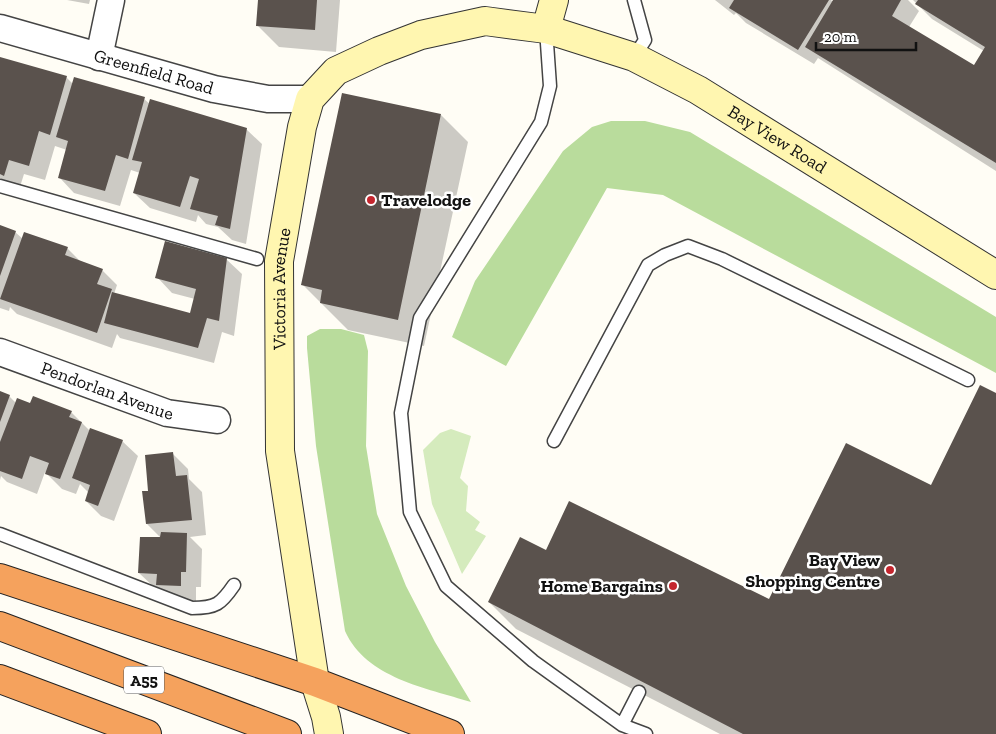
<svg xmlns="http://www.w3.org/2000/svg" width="996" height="734" viewBox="0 0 996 734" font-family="'Zilla Slab',serif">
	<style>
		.green { fill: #d5ebbd }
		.forest { fill: #b9dc9c }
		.shadow { fill: #0003 }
		.building { fill: #5a524d }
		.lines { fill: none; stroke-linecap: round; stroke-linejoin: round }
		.lane-casing { stroke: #444; stroke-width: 15 }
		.street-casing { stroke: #444; stroke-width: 29 }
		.secondary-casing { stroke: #333; stroke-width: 30 }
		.highway-casing { stroke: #222; stroke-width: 30 }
		.lane { stroke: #fff; stroke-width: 12 }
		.street { stroke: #fff; stroke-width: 26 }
		.secondary { stroke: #fff6b0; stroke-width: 28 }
		.highway { stroke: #f5a25d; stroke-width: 28 }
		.poi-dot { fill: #c4262e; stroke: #fff; stroke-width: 2 }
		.labels { text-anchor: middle; stroke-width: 5; stroke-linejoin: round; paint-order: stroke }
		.shield { fill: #fff; stroke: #585858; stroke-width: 1 }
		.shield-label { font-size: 16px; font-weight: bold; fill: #111 }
		.street-label { font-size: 18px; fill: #111; stroke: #fff }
		.poi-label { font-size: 18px; font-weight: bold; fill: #111; stroke: #fff; text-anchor: end }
	</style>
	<rect width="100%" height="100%" fill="#fffdf5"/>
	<path class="green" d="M451,429L471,436L460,478L468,486L466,511L480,522L475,530L486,536L462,574L432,504L423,450L440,433Z"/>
	<path class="forest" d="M611,121H645L690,132L996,317V373L663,195L607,188L506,366L452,337L475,281L563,151L592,127Z
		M320,329H341L364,335L368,351L366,446L377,514L406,586L435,642L471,702C426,688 366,678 345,631L316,446L307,348V336Z"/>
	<path class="shadow" d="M67,0H90L89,4Z
		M259,0H340L336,52L279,47L257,25Z
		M715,0H831L833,2L835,0H908L919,11L909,27L974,67L984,51L932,19L913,0H996V171L818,58L814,64L746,23L736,13L734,15Z
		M0,59L66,77L73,84L144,99L150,104L246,129L262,144L246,244L232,240L218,227L206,224L198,215L196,222L150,208L134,193L140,173L131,170L120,206L74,193L59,177L67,150L55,146L45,180L24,174L19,190L10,187L0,178Z
		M441,115L468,142L424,346L348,330L303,285Z
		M0,226L15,232L23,239L67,248L82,263L102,270L117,285L114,294L191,314L195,299L172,293L157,277L226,259L242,274L234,336L222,332L214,363L120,338L117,334L112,348L17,314L10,307L9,311L0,308Z
		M0,392L9,396L16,403L71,412L90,431L122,441L138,456L114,521L101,516L86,501L89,493L80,484L76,494L62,489L45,472L37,494L7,482L1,476L0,480Z
		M996,395V734H720L516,629L489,602L546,552L770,601L932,487Z
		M173,454L188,469L189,479L202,492L206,535L190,537L202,549L201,587H196V601L173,600L162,589L155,588L139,573L162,539L147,524L150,492Z"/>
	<path class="building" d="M258,0H317L315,30L256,26Z
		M734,0H829L798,50L729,8Z
		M833,0H901L892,16L974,65L985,47L915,4L918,0H996V163L805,47Z
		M0,57L67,76L50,135L39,131L29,166L9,160L4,176L0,174Z
		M74,77L145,97L128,159L116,155L105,191L58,178L68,141L56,137Z
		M342,93L441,114L398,320L320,303L322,290L301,285Z
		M150,99L247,128L230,229L215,225L218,216L190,209L199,179L190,176L180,207L133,193L142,162L132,160Z
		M0,225L16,231L0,276Z
		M24,232L68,247L65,255L103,269L97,284L112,289L97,333L0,299Z
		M165,241L227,258L219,321L207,318L198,348L104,323L112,292L190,313L196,289L155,278Z
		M980,385L996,393V734H743L488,602L520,537L546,550L569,501L769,599L846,443L931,485Z
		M0,391L10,395L0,422Z
		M33,396L72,411L69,417L82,422L60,479L45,474L49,463L30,456L22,479L0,471V442L17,398L30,403Z
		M90,428L123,440L98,506L85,501L90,485L72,478Z
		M173,452L176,476L187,475L192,520L146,524L142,491H148L145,455Z
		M161,532L187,533L186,572H181V586L156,585L157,574L138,573L140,537H160Z"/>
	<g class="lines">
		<defs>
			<path id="lane" d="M634,0L645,40L634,57
				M546,29L550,86L541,122L420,318L401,413L410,512L446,586L533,661L622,725L646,734
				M0,186L257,259
				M554,441L648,265L665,255L688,246L722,259L968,380
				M0,534L192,608C216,608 221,604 234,585
				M622,725L639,692"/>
			<g id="street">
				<path id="s1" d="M0,28L214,89L268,99H310"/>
				<path d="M99,57L111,0"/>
				<path id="s2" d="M0,352L167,413L217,420"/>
			</g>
			<g id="secondary">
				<path d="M546,29L554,0"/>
				<path id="s3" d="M329,734L326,717L315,682L280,451L279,261L302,127L310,99L336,71L379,51L421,35L485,21L546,29L634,57L698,90L996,275"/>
			</g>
			<path id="highway" d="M0,578L315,682L450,734
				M0,626L287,734
				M0,679L147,734"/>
		</defs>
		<use href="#lane" class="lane-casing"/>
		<use href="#street" class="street-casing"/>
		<use href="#secondary" class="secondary-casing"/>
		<use href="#highway" class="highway-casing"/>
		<use href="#lane" class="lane"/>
		<use href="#street" class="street"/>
		<use href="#secondary" class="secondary"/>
		<use href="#highway" class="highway"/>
	</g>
	<g class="poi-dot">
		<circle cx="371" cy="200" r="5"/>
		<circle cx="890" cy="570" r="5"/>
		<circle cx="673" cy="586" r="5"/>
	</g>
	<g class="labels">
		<rect class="shield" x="124" y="666.5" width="40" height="27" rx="4"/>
		<g class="shield-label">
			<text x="144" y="686">A55</text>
		</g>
		<g class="street-label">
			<text dy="6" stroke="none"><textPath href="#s1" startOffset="160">Greenfield Road</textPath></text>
			<text dy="6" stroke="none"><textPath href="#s3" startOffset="1158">Bay View Road</textPath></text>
			<text dy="6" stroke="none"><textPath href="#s3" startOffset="450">Victoria Avenue</textPath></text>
			<text dy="6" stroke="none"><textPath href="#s2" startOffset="114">Pendorlan Avenue</textPath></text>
		</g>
		<g class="poi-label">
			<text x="381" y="206" text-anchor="start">Travelodge</text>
			<text x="880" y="566">Bay View<tspan x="880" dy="21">Shopping Centre</tspan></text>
			<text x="663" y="592">Home Bargains</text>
		</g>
	</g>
	<path d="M816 42v8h100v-8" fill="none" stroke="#111111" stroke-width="2.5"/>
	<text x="824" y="42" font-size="15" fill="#111111" stroke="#ffffff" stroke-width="4" paint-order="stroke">20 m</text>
</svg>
